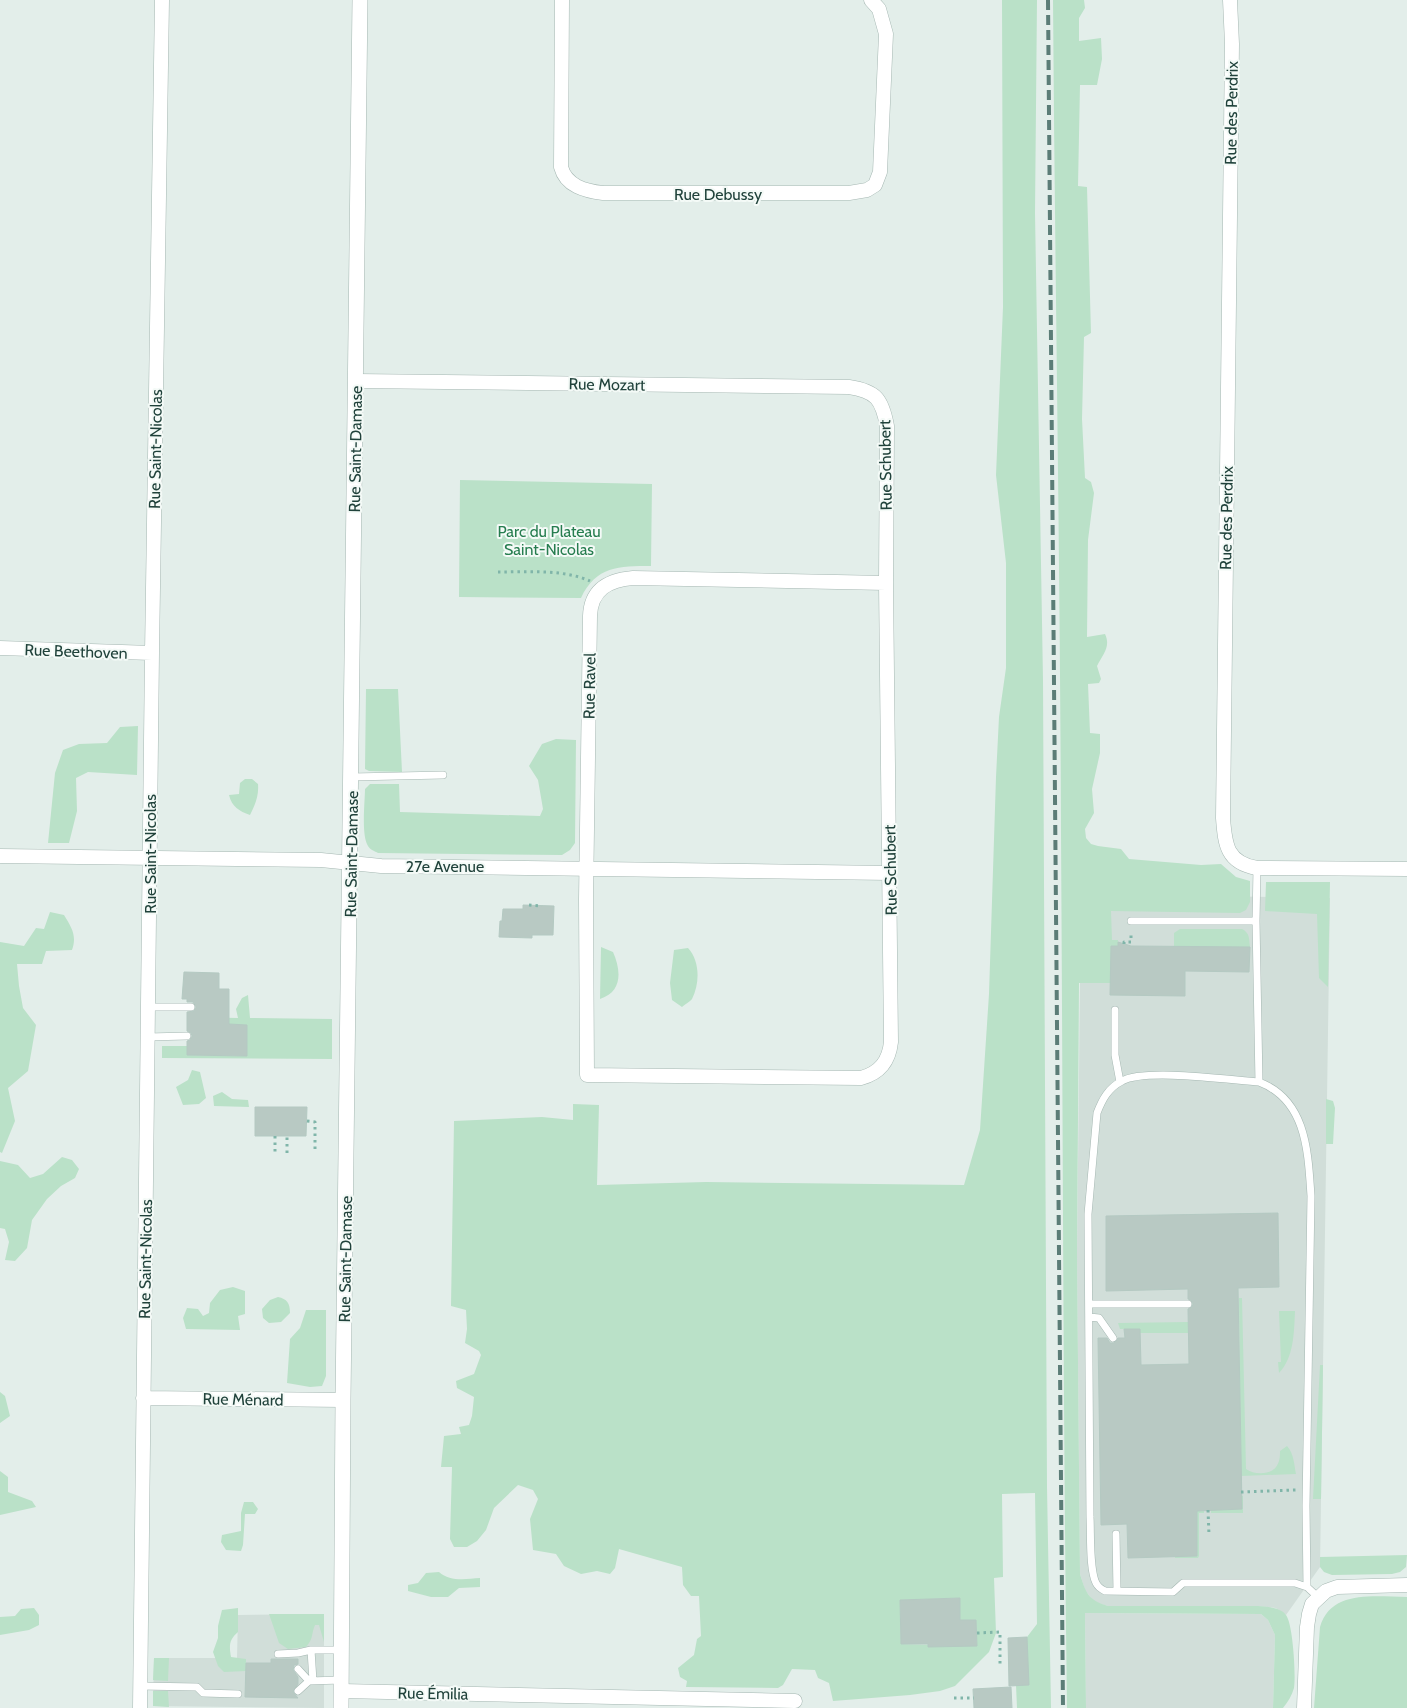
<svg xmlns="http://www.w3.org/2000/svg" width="1407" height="1708" viewBox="0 0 1407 1708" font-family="Cabin,sans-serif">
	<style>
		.built { fill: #d1ded9 }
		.green { fill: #bae1c8; fill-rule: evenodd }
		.building { fill: #b8c9c3; stroke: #b4c9c2 }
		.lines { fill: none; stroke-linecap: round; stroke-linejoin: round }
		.service-casing { stroke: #a5b7b2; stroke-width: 8 }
		.minor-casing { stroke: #a5b7b2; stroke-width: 15 }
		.tertiary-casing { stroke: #a5b7b2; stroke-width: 16 }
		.path { stroke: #80b5a9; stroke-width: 3; stroke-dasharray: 2.5 4; stroke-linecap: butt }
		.service { stroke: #fff; stroke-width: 7 }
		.minor { stroke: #fff; stroke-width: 14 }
		.tertiary { stroke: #fff; stroke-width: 15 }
		.rail { stroke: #5b7d77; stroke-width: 4; stroke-dasharray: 10 5; stroke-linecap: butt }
		.labels { text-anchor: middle; stroke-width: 4; stroke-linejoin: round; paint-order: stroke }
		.street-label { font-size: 16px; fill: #20423b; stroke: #f4faf7 }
		.park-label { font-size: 16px; fill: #267d4f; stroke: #f4faf7 }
	</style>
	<rect width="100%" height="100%" fill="#e3eeea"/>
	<path class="built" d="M1081,894L1330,898L1320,1567L1286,1615L1276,1608L1258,1606H1108L1094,1602L1085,1590L1080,1574L1077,1255Z
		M1085,1613L1261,1614L1268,1620L1275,1635L1273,1708H1086Z
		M324,1614V1708L153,1706L154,1658H237L238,1615Z"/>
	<path class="green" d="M1002,0H1037L1035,213L1043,680L1047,1487L1051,1708H1017L1016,1685L1027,1637L1037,1624L1035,1493L1002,1494L1003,1577L994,1578L996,1633L989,1652L955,1686L940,1691L910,1695L833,1701L829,1683L818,1678L815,1670L792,1669L783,1685L778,1688L686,1687L687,1681L680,1677L678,1668L694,1655L697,1639L701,1636L699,1596H691L683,1585L682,1567L619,1549L615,1568L610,1574L597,1571L581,1574L564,1566L556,1554L533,1550L530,1519L538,1499L533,1490L518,1485L494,1508L486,1530L477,1541L467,1547H454L450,1539L452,1467H441L444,1436L461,1434L459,1427L469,1425L472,1416L474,1397L457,1388L456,1381L474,1374L481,1355L479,1351L465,1343L467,1329L466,1310L451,1306L454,1121L542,1117L573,1120V1104L599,1105L597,1185L706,1182L964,1185L980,1130L989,994L996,777L999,717L1006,668V563L996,475L1003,307ZM960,1598V1620H976L977,1646L901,1644L900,1600Z
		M1053,0H1084L1085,8L1079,18V41L1101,38L1102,59L1097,85H1080L1078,186L1087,187L1091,333L1084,337L1082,419L1085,478L1091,482L1094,493L1088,540L1087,637L1105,634C1111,647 1103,654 1097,666L1101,679L1099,683L1088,684L1090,733L1100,734V753L1092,789L1094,813L1085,829L1086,838L1091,844L1098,846L1121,849L1129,859L1201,865L1221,864L1236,877L1250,881V902L1246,910L1240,913L1111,911L1112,940H1118V946H1111V983H1079L1077,1255L1080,1574C1086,1593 1088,1600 1108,1606H1258C1268,1607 1280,1607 1286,1615C1293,1624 1296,1676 1294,1688C1292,1695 1288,1702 1283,1708H1273L1275,1635L1268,1620L1261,1614L1085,1613L1086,1708H1067C1063,1416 1063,1124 1061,833C1060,555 1055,278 1053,0Z
		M460,480L652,484L651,566C619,566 596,566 581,598L459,597Z
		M366,689H398L402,772L369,771L365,769Z
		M138,726L137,775L88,772L76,778L77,811L69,843H48L55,773L63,750L79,744L107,743L120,727Z
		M556,739L576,740L575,843L570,850L562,855L378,853C375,851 370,850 368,846C361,835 365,802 365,789L370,784H399L400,812L540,816L543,809L538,780L529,766L542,744Z
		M245,779H252L258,784C259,796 255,805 250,815C239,811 232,807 229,795L239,794L240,783Z
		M1266,882H1330L1328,987L1319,978L1317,914L1265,911Z
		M50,912L64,915C72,928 77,936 72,950L46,951L42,964H17L19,986L23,1008L36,1025L28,1071L8,1088L15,1121L2,1153L0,1152V942L24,946L36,928L44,929Z
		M1180,929H1242C1250,933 1249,939 1250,947H1174V933Z
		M601,947L613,952C621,970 623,992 600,999Z
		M688,948C700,961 700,983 692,999C690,1002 685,1004 682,1007L672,1000L670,983L674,950Z
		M248,995L250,1018L332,1019V1059L162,1058V1046H187V1055L247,1056V1025L219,1024L187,1017L238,1018L236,1009L242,998Z
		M192,1070L200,1072L206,1098L199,1104L183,1105L176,1087L188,1080Z
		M222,1092L232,1099L248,1100L249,1107L214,1106L213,1096Z
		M1326,1099L1333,1101L1335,1108L1333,1144H1326Z
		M62,1157L72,1160L79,1169L75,1178L61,1186L47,1199L32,1220L27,1248L15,1261L5,1260L9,1242L5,1229L0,1228V1161L18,1165L30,1178L43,1174Z
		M233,1287L245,1291V1314L238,1316L240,1330L186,1329L183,1318L187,1308L198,1309L203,1316L209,1313L210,1303L220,1290Z
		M278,1297C287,1299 290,1303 290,1313L281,1322L269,1323L263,1318L262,1309L270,1300Z
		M1239,1298H1242L1246,1469C1254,1475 1270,1475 1276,1467C1280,1462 1280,1456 1280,1451L1287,1446C1294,1454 1294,1464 1296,1474L1241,1476Z
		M306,1310H326V1376L322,1386L310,1387L287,1383L290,1339L300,1328Z
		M1279,1311H1295C1294,1333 1294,1357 1279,1373L1278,1362H1281Z
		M1188,1322V1333H1140V1329H1120L1118,1323Z
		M1320,1365H1323L1321,1499H1313Z
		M0,1392L5,1396L10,1416L0,1423Z
		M0,1471L8,1477V1492L32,1501L36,1507L0,1515Z
		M1241,1496H1243V1513H1211V1510L1241,1509Z
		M244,1502H253L258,1509L255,1514H245L243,1545L241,1551L226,1550L221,1542L222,1535L241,1531V1513Z
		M1197,1510H1204V1513H1199V1556L1198,1558H1175V1557L1197,1556Z
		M1407,1555L1406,1567L1400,1572L1392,1574L1332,1575L1324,1572L1320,1567V1557Z
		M439,1572C450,1582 466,1579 480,1578V1587L459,1588L448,1597H431L408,1591V1585L418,1583L426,1573Z
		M1407,1597V1708H1314L1320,1627C1331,1589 1376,1597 1407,1597Z
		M34,1608L39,1615V1625L29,1630L0,1635V1617L15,1616L21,1609Z
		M238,1608V1632C229,1640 229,1645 231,1657L246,1659V1671L224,1672L218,1666L213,1652L218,1638V1626L222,1610Z
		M269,1614H324V1642L319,1625H315C311,1634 314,1638 306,1647L288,1649L279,1643Z
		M154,1658H169L168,1681L153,1680Z
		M153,1691H168L169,1707L153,1706Z"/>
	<path class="building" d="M523,905L554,906L553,935H532V938L499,937L500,921H502L503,909H523Z
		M1118,942L1131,946L1250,947L1249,972L1185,971V996L1110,995L1111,946H1118Z
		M184,972L219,973V989H229V1024L247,1025V1056L187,1055V1041L190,1040L192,1036L191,1033L187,1031V1012L194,1011L196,1007L193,1002H187V999H182Z
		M255,1107H307L306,1136H255Z
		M1278,1213L1279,1287L1238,1288L1242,1509L1197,1511V1556L1128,1558L1127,1524L1101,1525L1098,1338H1107L1110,1343H1114L1118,1338H1125L1124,1329H1140L1141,1365L1189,1364L1188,1309L1192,1307L1193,1304L1191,1300L1188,1299V1289L1106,1291V1216Z
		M960,1598V1620H976L977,1646L928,1647V1644H901L900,1600Z
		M1027,1637L1029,1685L1009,1686L1008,1638Z
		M271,1659H298V1664L294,1665L293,1670L298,1677V1684L293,1692L298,1698L245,1697L246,1663H271Z
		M1011,1687L1012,1708H974L973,1689Z"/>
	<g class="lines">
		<defs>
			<path id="service" d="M352,777L443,775
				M1131,921H1256L1257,868
				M1256,921L1259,1082
				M149,1007H191
				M1115,1010V1055L1120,1082
				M148,1037L187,1036
				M1089,1304H1188
				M1089,1317L1099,1318L1113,1338
				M1116,1534L1117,1591
				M1307,1587L1306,1506L1311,1196C1308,1153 1307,1100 1259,1082C1230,1080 1145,1068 1122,1081C1108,1088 1102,1100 1097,1113L1088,1214L1090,1517C1091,1534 1089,1569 1096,1583C1098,1587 1101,1589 1105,1591L1173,1592L1183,1583H1295L1307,1587L1318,1597
				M278,1654L298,1653L311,1650
				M309,1681L342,1680
				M313,1681L311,1650H342
				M140,1686L197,1687L203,1693L238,1694
				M298,1691L309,1681L298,1669"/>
			<path id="minor" d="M562,0L561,167C566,186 585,191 603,193H849L867,190L875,185L880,172L886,34L879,9L871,0
				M1230,0L1232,44L1223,818C1225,845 1227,863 1257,868L1407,869
				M356,381L849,387C876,391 882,399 887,426L886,583L891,1042C889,1061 880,1073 861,1078L587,1075L586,900L590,616C591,589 609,580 633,578L886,583
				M0,648L152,653
				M0,856L321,860L381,866L890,873
				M143,1398L343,1400
				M342,1691L795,1701
				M140,1708L152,653L162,0
				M1304,1708L1307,1627L1309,1614L1312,1604L1326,1591L1337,1587L1407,1585"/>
			<path id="tertiary" d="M341,1708L343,1400L360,0"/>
		</defs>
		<use href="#service" class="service-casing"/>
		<use href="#minor" class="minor-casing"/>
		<use href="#tertiary" class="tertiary-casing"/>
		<path class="path" d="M498,572C528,572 563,569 590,581
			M529,905L542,906
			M1124,944V942H1131V932
			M307,1121L315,1122V1153
			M275,1136V1152
			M287,1153V1136
			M1241,1492L1296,1490
			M1208,1510L1209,1535
			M977,1633L1000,1632V1666
			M954,1698H974"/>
		<use href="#service" class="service"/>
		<use href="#minor" class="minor"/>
		<use href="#tertiary" class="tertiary"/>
		<path class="rail" d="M1048,0L1063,1708"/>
	</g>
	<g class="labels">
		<g class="street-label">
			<text transform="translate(1231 113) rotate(-89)" y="6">Rue des Perdrix</text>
			<text x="718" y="200">Rue Debussy</text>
			<text transform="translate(607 384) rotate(1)" y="6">Rue Mozart</text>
			<text transform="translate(155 449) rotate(-89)" y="6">Rue Saint-Nicolas</text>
			<text transform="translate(355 449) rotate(-89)" y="6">Rue Saint-Damase</text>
			<text transform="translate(885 465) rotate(-91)" y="6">Rue Schubert</text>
			<text transform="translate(1226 518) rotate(-89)" y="6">Rue des Perdrix</text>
			<text transform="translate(76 651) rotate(2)" y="6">Rue Beethoven</text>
			<text transform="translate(589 686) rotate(-89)" y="6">Rue Ravel</text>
			<text transform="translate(150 854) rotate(-90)" y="6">Rue Saint-Nicolas</text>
			<text transform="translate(351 854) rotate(-89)" y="6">Rue Saint-Damase</text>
			<text x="445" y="872">27e Avenue</text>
			<text transform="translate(890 870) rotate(-91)" y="6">Rue Schubert</text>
			<text transform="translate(145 1259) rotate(-89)" y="6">Rue Saint-Nicolas</text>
			<text transform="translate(345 1259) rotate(-89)" y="6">Rue Saint-Damase</text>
			<text transform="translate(243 1399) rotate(1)" y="6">Rue Ménard</text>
			<text transform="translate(433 1693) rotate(1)" y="6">Rue Émilia</text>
		</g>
		<g class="park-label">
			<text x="549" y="537">Parc du Plateau<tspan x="549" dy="18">Saint-Nicolas</tspan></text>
		</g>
	</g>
</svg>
